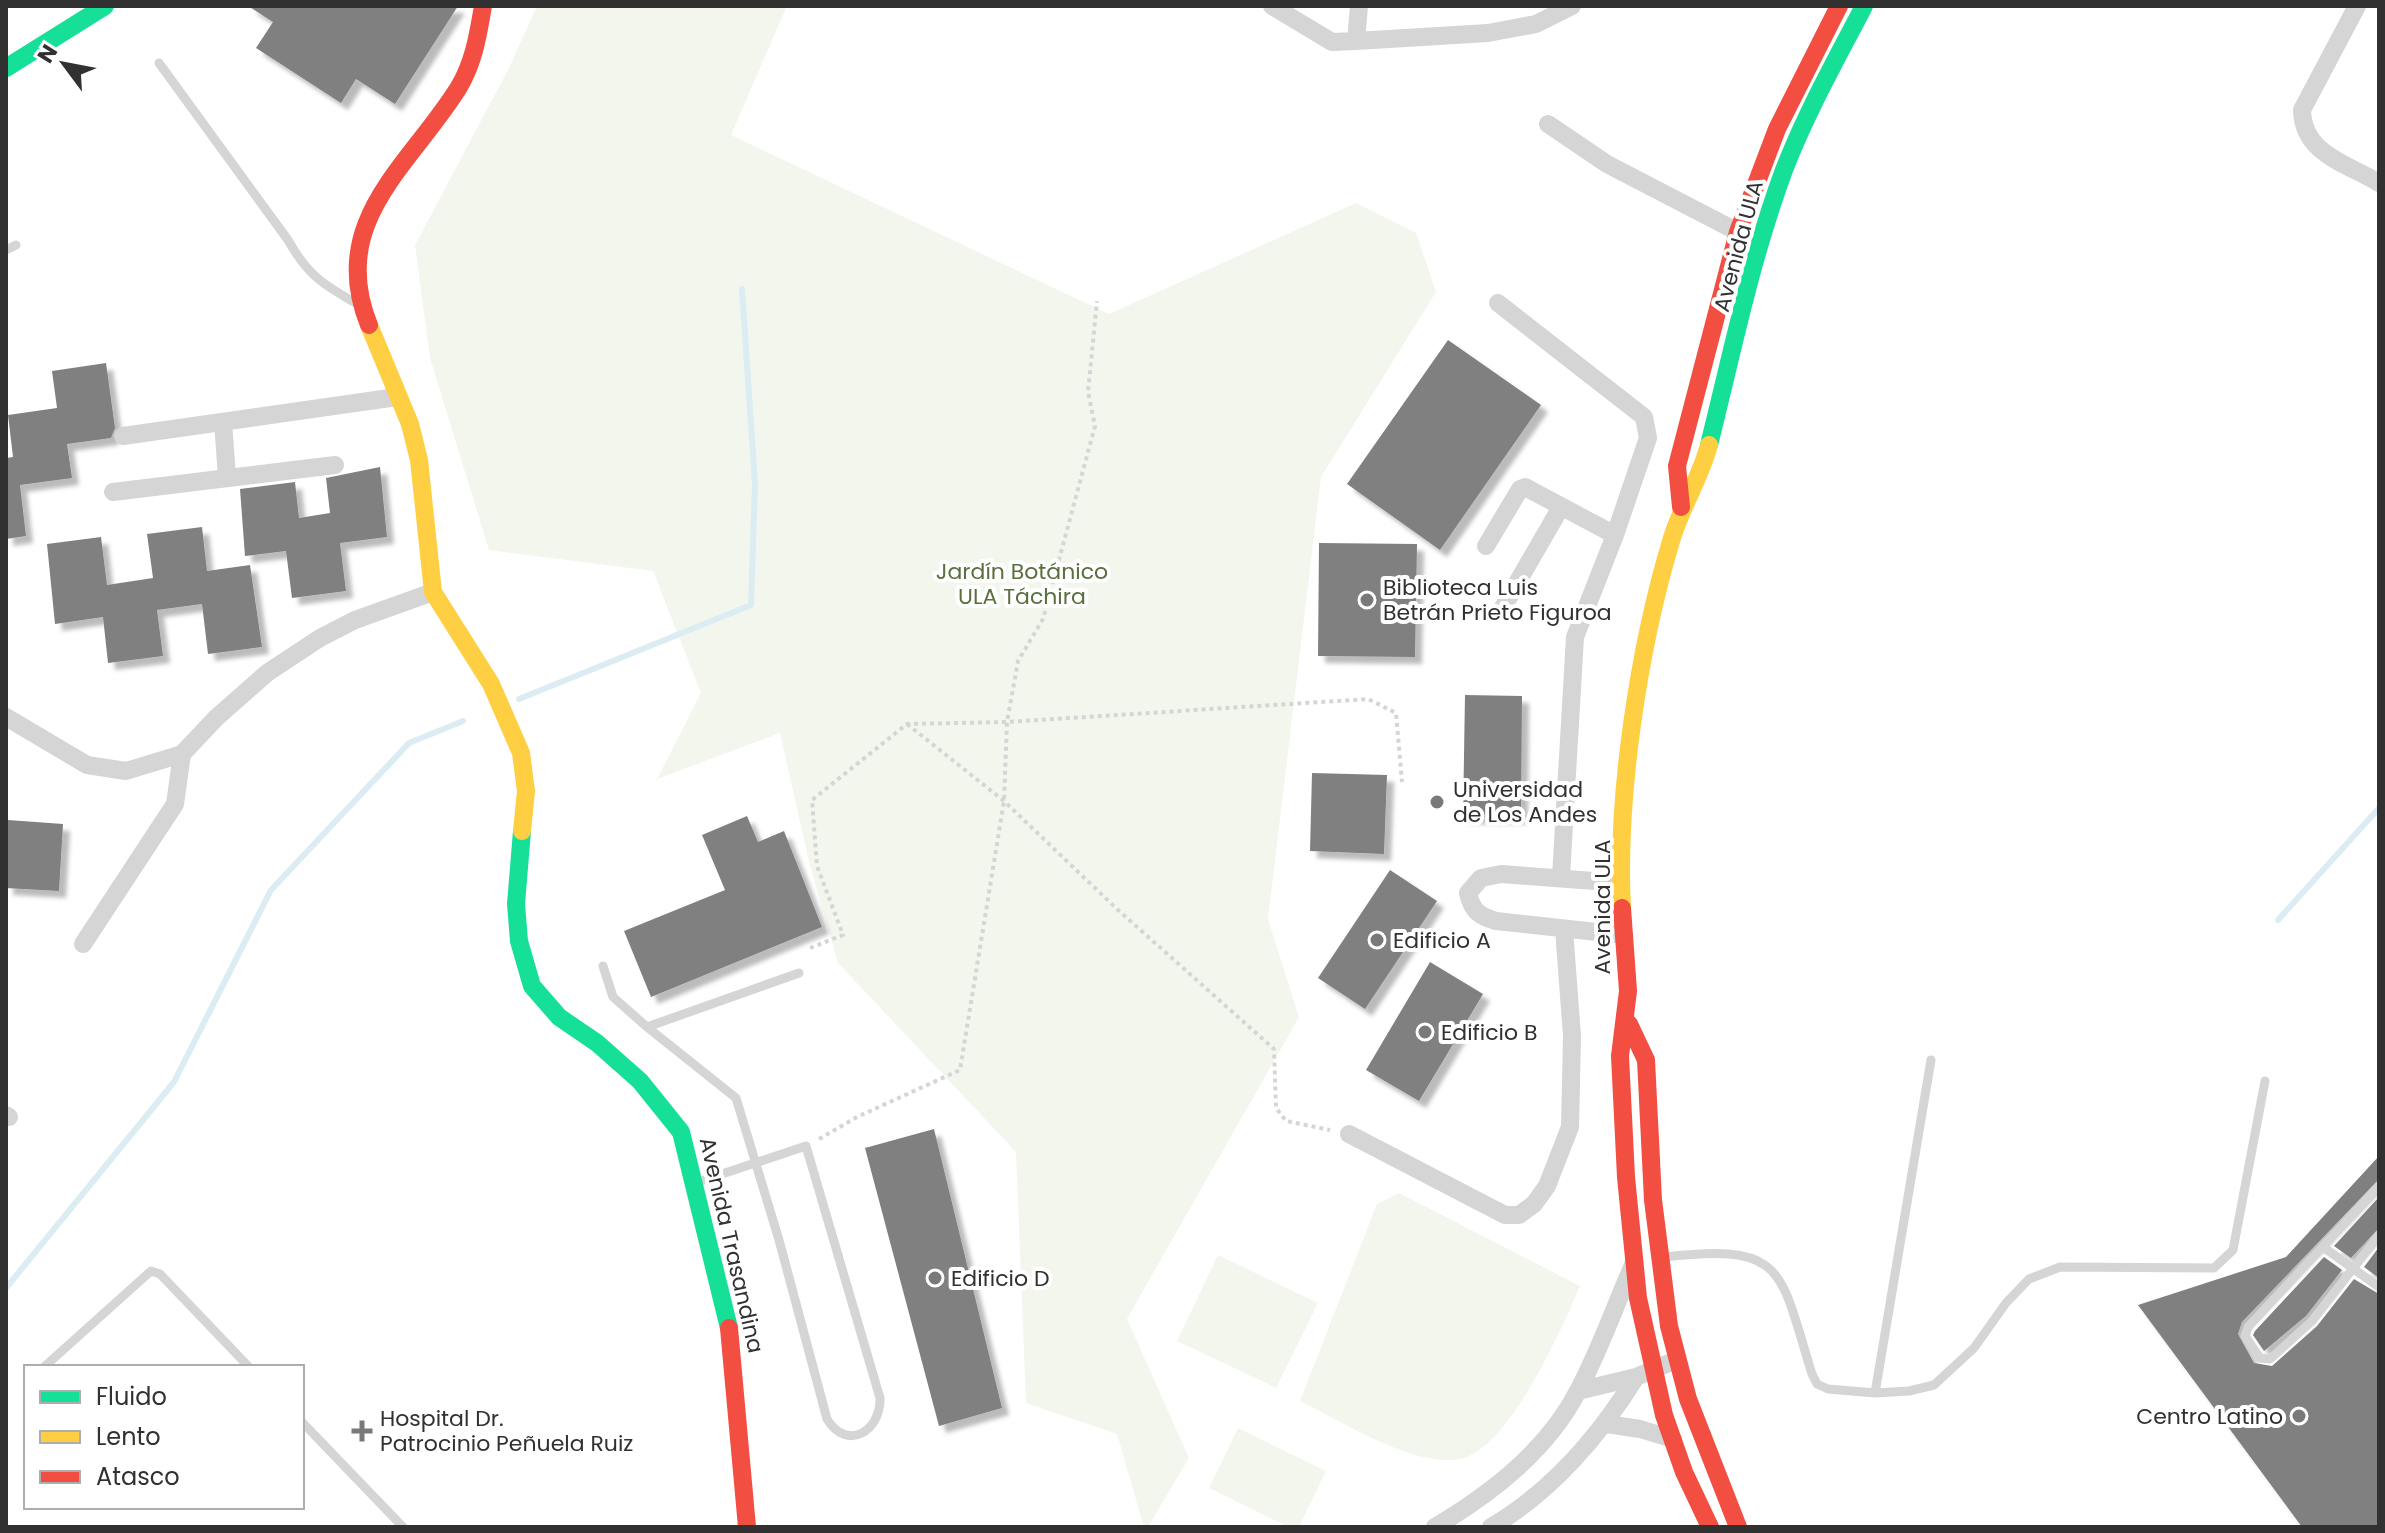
<svg xmlns="http://www.w3.org/2000/svg" width="2385" height="1533" viewBox="0 0 2385 1533" font-family="Poppins,sans-serif">
	<style>
		.green { fill: #f3f6ed }
		.lines { fill: none; stroke-linecap: round; stroke-linejoin: round }
		.stream { stroke: #dbecf3; stroke-width: 6 }
		.building { fill: #808080; filter: url(#shadow) }
		.path { stroke: #d5d5d5; stroke-width: 4; stroke-dasharray: 4 4; stroke-linecap: butt }
		.lane { stroke: #d5d5d5; stroke-width: 9 }
		.street { stroke: #d5d5d5; stroke-width: 18 }
		.fast { stroke: #16e098; stroke-width: 18 }
		.slow { stroke: #ffcf43; stroke-width: 18 }
		.jam { stroke: #f24e42; stroke-width: 18 }
		.poi-dot { fill: #797979; stroke: #fff; stroke-width: 3 }
		.labels { text-anchor: middle; stroke-width: 8; stroke-linejoin: round; paint-order: stroke }
		.street-label { font-size: 22px; fill: #313131; stroke: #fff }
		.park-label { font-size: 22px; fill: #596f3d; stroke: #fff }
		.poi-label { font-size: 22px; fill: #313131; stroke: #fff; text-anchor: start }
	</style>
	<defs>
		<filter id="shadow"><feDropShadow dx="7" dy="7" stdDeviation="2" flood-color="#0004"/></filter>
	</defs>
	<rect width="100%" height="100%" fill="#fff"/>
	<path class="green" d="M537,6L786,8L731,135L1109,314L1356,203L1416,233L1436,292L1321,477L1268,919L1299,1017L1127,1319L1189,1458L1148,1527H1144L1117,1434L1026,1403L1016,1152L838,963L810,866L780,733L657,779L701,693L653,571L489,550L430,358L415,245L509,68Z
		M1399,1193L1580,1286C1562,1329 1509,1449 1460,1459C1414,1468 1341,1421 1300,1401L1377,1204Z
		M1218,1255L1318,1303L1276,1388L1177,1341Z
		M1238,1428L1326,1471L1299,1527H1288L1209,1488Z"/>
	<g class="lines">
		<path class="stream" d="M519,699L751,605L755,484L742,289
			M2278,920L2379,808
			M6,1288L174,1082L271,890L409,743L463,721"/>
	</g>
	<path class="building" d="M248,6H458L395,104L356,79L341,103L256,48L273,22Z
		M1448,340L1541,405L1440,550L1347,484Z
		M106,363L115,428L111,438L67,444L72,478L20,485L26,536L6,539V458L13,457L8,415L57,408L52,371Z
		M380,467L387,537L340,543L346,591L292,598L286,551L245,556L240,489L295,482L299,518L330,513L326,478Z
		M202,527L207,571L250,565L262,647L208,654L202,604L157,610L163,656L108,663L103,617L55,624L47,544L101,537L107,585L153,578L147,534Z
		M1319,543L1417,544L1415,657L1318,656Z
		M1465,695L1522,696L1521,817H1463Z
		M1312,773L1387,775L1384,854L1310,851Z
		M747,816L758,842L784,831L822,927L651,997L624,931L725,890L702,835Z
		M8,820L63,824L59,891L6,888Z
		M1390,870L1437,901L1365,1009L1318,978Z
		M1430,962L1483,994L1419,1101L1366,1070Z
		M934,1129L1002,1408L939,1426L865,1148Z
		M2379,1156V1179L2242,1322L2238,1334L2254,1363L2272,1366L2317,1326L2354,1279L2379,1294V1527H2302L2138,1305L2286,1257Z
		M2379,1197V1228L2351,1258L2334,1246Z
		M2379,1247V1278L2364,1267Z
		M2324,1257L2342,1270L2306,1316L2264,1351L2253,1335L2255,1331Z"/>
	<g class="lines">
		<path class="path" d="M907,724L1004,801L1118,910L1274,1049L1276,1108L1286,1121L1330,1130
			M810,948L843,935L817,866L812,800L907,724L1007,722L1368,699L1396,713L1402,782
			M819,1139L857,1117L960,1070L1004,801L1007,722L1018,661L1043,619L1095,426L1088,392L1097,301"/>
		<path class="lane" d="M159,63L288,240C308,276 324,285 359,305
			M6,250L16,245
			M603,966L613,997L647,1027
			M698,1182L806,1146L880,1398C881,1431 847,1452 827,1419L779,1240L736,1098L647,1027L799,973
			M2379,1186L2248,1327L2245,1336L2260,1358L2270,1359L2312,1321L2379,1235
			M2323,1247L2379,1287
			M1664,1257C1786,1243 1779,1268 1812,1374L1817,1384L1828,1389L1875,1393L1909,1391L1934,1385L1974,1348L2006,1303L2029,1279L2060,1267L2214,1268L2233,1250L2265,1081
			M44,1367L151,1271L160,1274L249,1367
			M1875,1393L1931,1060
			M302,1422L403,1527"/>
		<path class="street" d="M1272,6L1332,42L1356,41
			M1359,6L1356,41L1488,33L1536,24L1572,6
			M2357,6L2302,110C2303,154 2346,163 2379,183
			M1548,124L1607,164L1738,232
			M1498,303L1644,417L1648,438L1615,535L1575,637L1561,877
			M223,422L227,477
			M123,436L397,397
			M113,492L335,465
			M1486,546L1520,489L1525,487L1615,535
			M1502,609L1561,507
			M6,717L87,765L126,771L182,754L216,718L267,673L320,638L355,620L433,592
			M1621,883L1501,874L1481,878L1468,893C1472,911 1479,916 1496,921L1624,935
			M83,944L175,804L182,754
			M6,1115L9,1117
			M1349,1134L1505,1215H1519L1534,1204L1547,1186L1570,1127L1572,1036L1564,929
			M1578,1391L1636,1377L1676,1360
			M1607,1424L1640,1429L1673,1439
			M1435,1527C1492,1493 1548,1450 1579,1389C1600,1349 1615,1306 1633,1265
			M1491,1527C1551,1492 1600,1435 1636,1377"/>
		<path class="fast" d="M6,68L105,6
			M1709,445C1732,353 1751,259 1784,170C1806,113 1836,60 1864,6
			M522,831L516,904L519,941L532,986L559,1017L597,1043L640,1081L681,1132L729,1328"/>
		<path class="slow" d="M369,325L410,424L419,460L433,592L491,684L521,753L526,791L522,831
			M1622,908C1616,796 1639,648 1671,541C1681,507 1700,479 1709,445"/>
		<path class="jam" d="M369,325C327,221 410,166 459,87C474,62 478,35 483,6
			M1681,507L1677,466L1738,232L1777,129L1839,6
			M1622,908L1628,991L1620,1056L1626,1177L1638,1298L1664,1415L1684,1472L1710,1527
			M1629,1024L1646,1060L1653,1200L1669,1326L1688,1399L1738,1527
			M729,1328L747,1527"/>
	</g>
	<g class="poi-dot">
		<circle cx="1367" cy="600" r="8"/>
		<circle cx="1437" cy="802" r="8"/>
		<circle cx="1377" cy="940" r="8"/>
		<circle cx="1425" cy="1032" r="8"/>
		<circle cx="935" cy="1278" r="8"/>
		<circle cx="2299" cy="1416" r="8"/>
		<path d="M358 1419h8v8h8v8h-8v8h-8v-8h-8v-8h8z"/>
	</g>
	<g class="labels">
		<g class="street-label">
			<text transform="translate(1738 246) rotate(-75)" y="8">Avenida ULA</text>
			<text transform="translate(1602 907) rotate(-90)" y="8">Avenida ULA</text>
			<text transform="translate(732 1245) rotate(77)" y="8">Avenida Trasandina</text>
		</g>
		<g class="park-label">
			<text x="1022" y="579">Jardín Botánico<tspan x="1022" dy="25">ULA Táchira</tspan></text>
		</g>
		<g class="poi-label">
			<text x="1383" y="595">Biblioteca Luis<tspan x="1383" dy="25">Betrán Prieto Figuroa</tspan></text>
			<text x="1453" y="797">Universidad<tspan x="1453" dy="25">de Los Andes</tspan></text>
			<text x="1393" y="948">Edificio A</text>
			<text x="1441" y="1040">Edificio B</text>
			<text x="951" y="1286">Edificio D</text>
			<text x="2283" y="1424" text-anchor="end">Centro Latino</text>
			<text x="380" y="1426">Hospital Dr.<tspan x="380" dy="25">Patrocinio Peñuela Ruiz</tspan></text>
		</g>
	</g>
	<rect width="2385" height="1533" fill="none" stroke="#313131" stroke-width="16"/>
	<rect x="24" y="1365" width="280" height="144" fill="#ffffff" stroke="#adadad" stroke-width="2"/>
	<rect x="40" y="1391" width="40" height="12" fill="#16e098" stroke="#adadad" stroke-width="2"/>
	<text x="96" y="1405" font-size="24" fill="#313131">Fluido</text>
	<rect x="40" y="1431" width="40" height="12" fill="#ffcf43" stroke="#adadad" stroke-width="2"/>
	<text x="96" y="1445" font-size="24" fill="#313131">Lento</text>
	<rect x="40" y="1471" width="40" height="12" fill="#f24e42" stroke="#adadad" stroke-width="2"/>
	<text x="96" y="1485" font-size="24" fill="#313131">Atasco</text>
	<g transform="translate(64 64) rotate(302)" stroke="#ffffff" stroke-width="6" paint-order="stroke">
	<path d="M0-6L14 30L0 20L-14 30Z" fill="#313131"/>
	<text y="-12" font-size="22" font-weight="bold" text-anchor="middle" fill="#313131">N</text>
	</g>
</svg>
